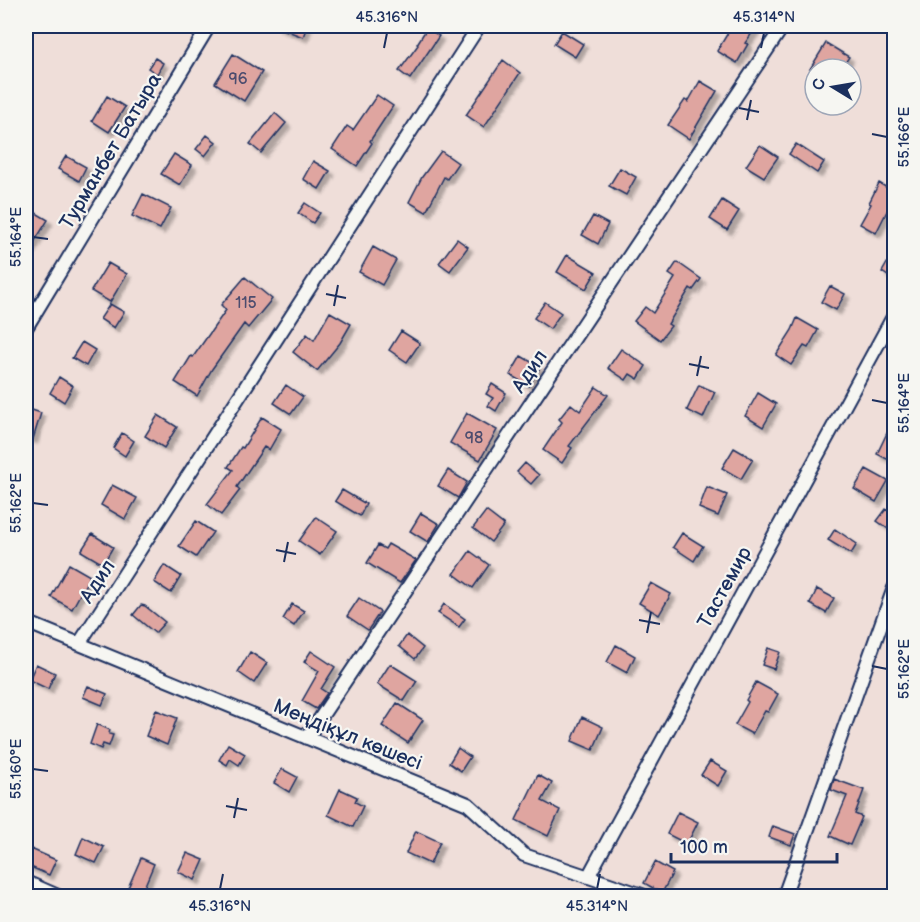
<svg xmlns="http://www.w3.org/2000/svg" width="920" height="922" viewBox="0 0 920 922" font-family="'Balsamiq Sans',sans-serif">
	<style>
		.building { fill: #dfa5a0; stroke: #1b2f5e; stroke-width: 1.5; filter: url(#shadow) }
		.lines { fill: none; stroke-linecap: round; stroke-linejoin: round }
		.street-casing { stroke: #1b2f5e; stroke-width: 16 }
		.street { stroke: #f6f6f2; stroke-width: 12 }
		.ticks { fill: none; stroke: #1b2f5e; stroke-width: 2 }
		.labels { text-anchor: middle; stroke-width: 4.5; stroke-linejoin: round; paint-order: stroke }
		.number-label { font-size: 16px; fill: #4c4c6e }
		.street-label { font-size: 20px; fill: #1b2f5e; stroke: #f6f6f2 }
		.neatline { fill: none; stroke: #1b2f5e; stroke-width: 2 }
		.ticks-label { font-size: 15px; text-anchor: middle; fill: #1b2f5e }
	</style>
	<defs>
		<filter id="shadow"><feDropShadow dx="4.5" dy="4.5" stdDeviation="1.5" flood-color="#0004"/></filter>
	</defs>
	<rect width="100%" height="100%" fill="#efded9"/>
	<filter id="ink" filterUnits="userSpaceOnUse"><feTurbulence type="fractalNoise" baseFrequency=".0167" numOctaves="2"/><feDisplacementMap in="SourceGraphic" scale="12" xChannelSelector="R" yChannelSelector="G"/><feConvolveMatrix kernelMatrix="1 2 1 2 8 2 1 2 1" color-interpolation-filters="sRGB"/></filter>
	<g filter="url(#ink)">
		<path class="building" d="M275,26H307L303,37Z
			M732,26H757L745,43L748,44L737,63L717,51Z
			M427,28L439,36L410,79L399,71L418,45L417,44Z
			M562,31L583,44L575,57L554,44Z
			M826,43L849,57L841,69H810Z
			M233,54L262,72L244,101L215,83Z
			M155,58L163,63L157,74L148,68Z
			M503,60L520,73L484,127L466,115Z
			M700,81L717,91L689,139L668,125L685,100L688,102Z
			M377,95L393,106L370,141L372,143L357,166L332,149L347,126L353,130Z
			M107,96L125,107L109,132L92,121Z
			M275,113L286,123L261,153L250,144Z
			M207,135L216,142L205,156L196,149Z
			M796,144L824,162L817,173L789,154Z
			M760,145L778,157L764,177L746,166Z
			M441,151L458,163L447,179L444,177L426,212L409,202L422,177Z
			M174,154L192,165L180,185L161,174Z
			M66,156L86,167L79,181L58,169Z
			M313,161L330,171L319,189L303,179Z
			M620,168L636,177L626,195L609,186Z
			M879,183L894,192V197L876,233L860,224L871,204L869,203Z
			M143,194L171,208L160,229L132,216Z
			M722,200L739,211L727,230L710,219Z
			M305,203L320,213L313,223L298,213Z
			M26,207L48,220L26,255Z
			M593,216L608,224L598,244L582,235Z
			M457,239L468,247L450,271L439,263Z
			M373,247L396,260L382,285L359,272Z
			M894,251V280L882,272Z
			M567,255L596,272L586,289L557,272Z
			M677,262L701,279L693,290L690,288L668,324L671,326L660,340L634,321L645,307L653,313L675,278L669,274Z
			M108,263L127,274L110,302L91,291Z
			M245,277L272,299L248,328L244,324L212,369L197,396L175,382L191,356L193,357L226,310L221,305Z
			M830,286L845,294L836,310L821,302Z
			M545,302L561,313L550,329L534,318Z
			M110,304L124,312L114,328L100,319Z
			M330,312L351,324L340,343L317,371L293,352L307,334L314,340Z
			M797,318L818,330L808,348L804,346L791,365L776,355L792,330Z
			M401,331L420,343L407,362L389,350Z
			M82,342L95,350L86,366L72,358Z
			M621,349L646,366L638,379L630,374L626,380L608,368Z
			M521,356L540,367L529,386L510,375Z
			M59,377L73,386L64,402L50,393Z
			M492,384L506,393L496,411L488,406L493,398L486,394Z
			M286,385L303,397L291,414L274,403Z
			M699,385L715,392L703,418L687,410Z
			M596,387L608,395L569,446L572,448L562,463L543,450L562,422L559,419L571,404L580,411Z
			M758,393L776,404L763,427L745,416Z
			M26,408L41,413L33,439L26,437Z
			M467,413L497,430L480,460L450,443Z
			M158,415L177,427L164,448L145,436Z
			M262,417L281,429L269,450L264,447L237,487L240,490L221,515L207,504L233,470L228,467L241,447L243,448Z
			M122,433L134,441L125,456L113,448Z
			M887,433L894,437V446L887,459L877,454Z
			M734,448L753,459L741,479L722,468Z
			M525,463L539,475L531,484L517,472Z
			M866,469L888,481L876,502L854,489Z
			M448,470L467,482L458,498L438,486Z
			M112,485L137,498L125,519L101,505Z
			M707,487L727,495L718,516L699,508Z
			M342,490L366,504L360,516L335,501Z
			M886,509L894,515V533L877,521Z
			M486,511L504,525L491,542L473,528Z
			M421,513L439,524L428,542L410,531Z
			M316,517L337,531L320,555L299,541Z
			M196,521L213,532L196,557L179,546Z
			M835,529L857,544L851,554L828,540Z
			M682,533L703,546L694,561L673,547Z
			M92,534L113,547L103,564L81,551Z
			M388,544L416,560L400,583L367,563L378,545L385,549Z
			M470,551L489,565L473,588L454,574Z
			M69,564L90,576L72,609L51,597Z
			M164,565L181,576L171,593L154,582Z
			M651,583L671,594L659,615L639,603Z
			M817,589L834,598L826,613L810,604Z
			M359,598L380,612L368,630L347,616Z
			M292,604L304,611L294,626L283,619Z
			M444,604L465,619L459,627L438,613Z
			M141,605L145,606L165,622L155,633L133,615Z
			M407,635L423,648L415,659L399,646Z
			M616,645L635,656L627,673L607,662Z
			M768,648L780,652L774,669L762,665Z
			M311,651L335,667L321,689L327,693L316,709L302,701L319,671L304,662Z
			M250,652L267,663L254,683L238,672Z
			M36,664L55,673L48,689L29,680Z
			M390,664L417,681L404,701L377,684Z
			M756,682L778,694L768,712L765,711L752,734L735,725L748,702L746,700Z
			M88,686L107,694L102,705L83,697Z
			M397,703L423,720L408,743L382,726Z
			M156,710L177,718L167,745L146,736Z
			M582,717L603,727L593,750L572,741Z
			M97,724L110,730L109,734L113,735L109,746L103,744L101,749L90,744Z
			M228,744L245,754L239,765L230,759L227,765L219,760Z
			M458,748L470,757L461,771L449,763Z
			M710,761L727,771L718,786L701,775Z
			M282,769L297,777L289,792L274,783Z
			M538,775L552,783L542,801L560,810L548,836L516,820Z
			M834,779L864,790L855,814L862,817L850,845L830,836L847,796L831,790Z
			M340,789L357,797L355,802L363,806L353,827L328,815Z
			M678,812L698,822L687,844L667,834Z
			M773,826L795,834L791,845L769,837Z
			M416,831L440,842L430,864L406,853Z
			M83,837L104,847L96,863L76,854Z
			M31,849L56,860L49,875L26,865Z
			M187,853L204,860L195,880L178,872Z
			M141,858L154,864L140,897H124Z
			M655,862L673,872L662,893L644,883Z"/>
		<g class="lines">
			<defs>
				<path id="street" d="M26,328L209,26
					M26,622L468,804L524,855L645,896
					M79,644L479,26
					M307,738L783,26
					M588,877L894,315
					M26,882L58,896
					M784,896L894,588"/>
			</defs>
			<use href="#street" class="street-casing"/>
			<use href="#street" class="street"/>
		</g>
	</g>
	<path class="ticks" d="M384,48L387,33M761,48L764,33M739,108L759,112M747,120L751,100M872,134L887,137M33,237L48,239M326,294L346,298M334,306L338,285M689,364L709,368M697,376L701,356M872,400L887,403M33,503L48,505M276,550L296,554M284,562L288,542M639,620L660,624M647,633L651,612M872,666L887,669M33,769L48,771M226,806L247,810M234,818L238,798M220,889L223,874M597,889L600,874"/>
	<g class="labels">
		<g class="number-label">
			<text x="238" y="84">96</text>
			<text x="246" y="308">115</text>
			<text x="474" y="443">98</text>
		</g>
		<g class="street-label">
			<text transform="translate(110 151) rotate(-59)" y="7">Турманбет Батыра</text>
			<text transform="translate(529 371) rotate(-56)" y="7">Адил</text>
			<text transform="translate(97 581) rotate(-57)" y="7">Адил</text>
			<text transform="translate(724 587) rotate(-61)" y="7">Тастемир</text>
			<text transform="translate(348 734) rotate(22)" y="7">Меңдіқұл көшесі</text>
		</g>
	</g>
	<rect width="920" height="922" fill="none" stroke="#f6f6f2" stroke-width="66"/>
	<g transform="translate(833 87) rotate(281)"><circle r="28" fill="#f6f6f2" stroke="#9ea6b7" stroke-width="1.5"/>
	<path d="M0-4.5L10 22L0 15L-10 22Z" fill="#1b2f5e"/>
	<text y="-9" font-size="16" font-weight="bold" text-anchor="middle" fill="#1b2f5e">С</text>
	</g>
	<path d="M671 853v9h166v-9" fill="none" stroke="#1b2f5e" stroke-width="3"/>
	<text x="680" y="853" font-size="18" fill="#1b2f5e" stroke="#f6f6f2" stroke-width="4.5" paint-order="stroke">100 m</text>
	<rect x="33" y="33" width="854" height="856" class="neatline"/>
	<g class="ticks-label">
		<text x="387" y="22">45.316°N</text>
		<text x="764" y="22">45.314°N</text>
		<text transform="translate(904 137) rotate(-90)" y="5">55.166°E</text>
		<text transform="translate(16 237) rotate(-90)" y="5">55.164°E</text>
		<text transform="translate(904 403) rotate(-90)" y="5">55.164°E</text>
		<text transform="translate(16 503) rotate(-90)" y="5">55.162°E</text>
		<text transform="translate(904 669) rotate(-90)" y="5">55.162°E</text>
		<text transform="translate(16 769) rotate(-90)" y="5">55.160°E</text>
		<text x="220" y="911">45.316°N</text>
		<text x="597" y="911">45.314°N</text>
	</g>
</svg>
